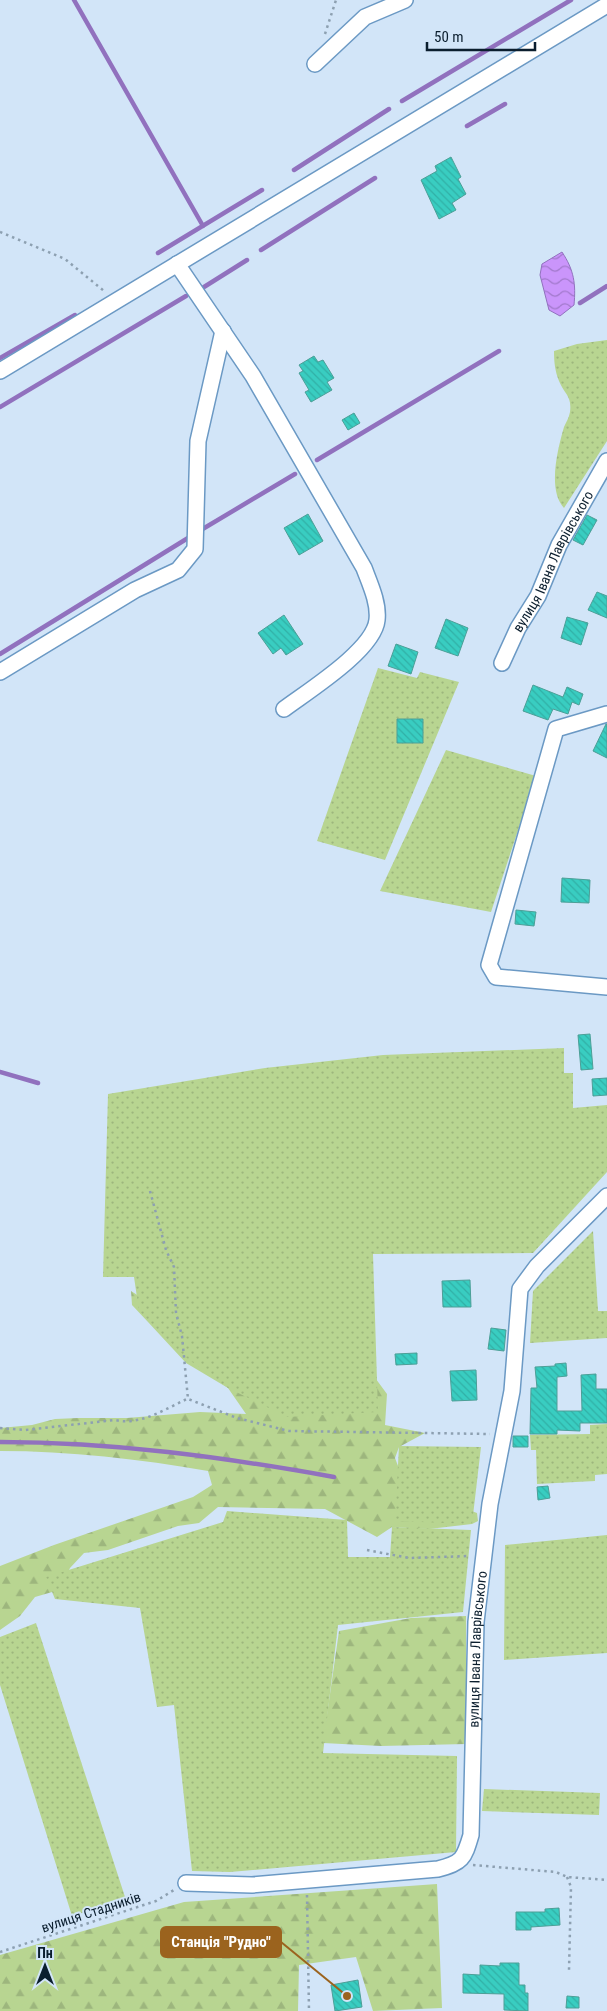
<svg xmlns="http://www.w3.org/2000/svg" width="607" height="2011" viewBox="0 0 607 2011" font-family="'Roboto Condensed',sans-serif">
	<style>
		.forest { fill: url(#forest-firs) }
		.garden { fill: url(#garden-dots) }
		.water { fill: url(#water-waves); stroke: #9171be }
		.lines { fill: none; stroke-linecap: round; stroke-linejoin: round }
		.stream { stroke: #9171be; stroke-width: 4.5 }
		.building { fill: url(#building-back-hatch); stroke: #4c9f97 }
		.minor-casing { stroke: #6b99c4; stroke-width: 18 }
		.path { stroke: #8da0b1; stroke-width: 2.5; stroke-dasharray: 2.5 4; stroke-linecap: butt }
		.minor { stroke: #fff; stroke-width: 15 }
		.labels { text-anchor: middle; stroke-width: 4; stroke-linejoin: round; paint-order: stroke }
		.street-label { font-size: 14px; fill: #0b1e2e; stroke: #d2e5f8 }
		.leader { fill: none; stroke: #9b631e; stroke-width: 2 }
		.callout-dot { fill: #9b631e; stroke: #d2e5f8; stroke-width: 2 }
		.callout { fill: #9b631e; stroke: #9b631e; stroke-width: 2 }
		.callout-label { font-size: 15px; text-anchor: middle; font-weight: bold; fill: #fff }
	</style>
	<defs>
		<pattern id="forest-firs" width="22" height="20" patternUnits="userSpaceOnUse" patternTransform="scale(1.25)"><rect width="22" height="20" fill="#b8d591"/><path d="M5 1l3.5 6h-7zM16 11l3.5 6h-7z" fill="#9db67d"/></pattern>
		<pattern id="garden-dots" width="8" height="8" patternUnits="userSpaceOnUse" patternTransform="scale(1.25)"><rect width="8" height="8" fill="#b8d591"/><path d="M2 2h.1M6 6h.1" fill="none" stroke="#9db67d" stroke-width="1.8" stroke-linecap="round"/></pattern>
		<pattern id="water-waves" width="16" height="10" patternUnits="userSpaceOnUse" patternTransform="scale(1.25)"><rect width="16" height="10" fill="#ca95fb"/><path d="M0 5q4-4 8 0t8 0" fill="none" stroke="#a279cc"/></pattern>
		<pattern id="building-back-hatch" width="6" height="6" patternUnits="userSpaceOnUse" patternTransform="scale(1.25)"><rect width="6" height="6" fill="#39cdc1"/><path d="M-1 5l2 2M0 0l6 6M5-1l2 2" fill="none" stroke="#31b0a6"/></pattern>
	</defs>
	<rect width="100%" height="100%" fill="#d2e5f8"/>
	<path class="forest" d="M131,1291L145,1300L373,1375L387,1394L385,1425L425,1433L399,1447L395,1458L406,1487L477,1513L478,1521L472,1524L429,1529L392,1527L377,1537L325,1509L218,1507L199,1523L178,1526L108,1550L84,1553L70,1568L59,1590L35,1597L20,1616L0,1630V1566L54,1545L193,1497L212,1485L208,1471C140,1459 69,1451 0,1451V1428L32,1425L55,1419L78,1418H127L200,1412L246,1414L228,1388L186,1363L148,1322L132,1305Z
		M466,1616V1744L381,1746L323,1743L339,1631L411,1618Z
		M437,1884L442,2008L373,2011L356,1957L299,1965L298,2011H0V1955L184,1902Z"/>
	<path class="garden" d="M607,340V441L564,508C547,490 558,448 564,427C566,422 569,418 570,412C572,396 565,395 559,381C555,371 554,362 554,351L577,344Z
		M378,668L417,678L420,672L459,682L385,860L317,841Z
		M446,750L536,776L491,912L380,891Z
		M564,1048V1073H573V1108L607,1105V1172L533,1253L373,1254L378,1412L287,1417L228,1388L184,1356L139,1311L134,1277H103L108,1094L265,1068L383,1055Z
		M593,1231L598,1311H607V1338L530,1343L533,1291Z
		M607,1424V1474L595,1475V1481L537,1484L536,1450H531L530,1435L590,1434V1425Z
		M399,1446L481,1447L472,1524L395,1521Z
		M227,1511L347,1520L348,1557H390L392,1527L471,1530L463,1612L338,1625L323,1753L457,1756L456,1852L230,1872L192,1871L174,1705L157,1707L140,1608L55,1599L46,1577L223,1522Z
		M607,1535V1653L504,1660L505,1545Z
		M36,1623L126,1900L72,1916L0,1685V1637Z
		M484,1789L600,1793L599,1815L482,1811Z"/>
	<path class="water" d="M562,252C574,270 576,284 574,305L560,316L549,310L540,275L542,264Z"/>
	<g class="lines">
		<path class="stream" d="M74,0L203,226
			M402,101L571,0
			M467,126L505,104
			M294,170L389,109
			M261,250L375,178
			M158,253L262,190
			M204,287L247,260
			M580,303L607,286
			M0,358L75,315
			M0,407L186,296
			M317,460L499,351
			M201,530L295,474
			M0,654L188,538
			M0,1072L38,1083
			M0,1442C113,1442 223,1457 334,1477"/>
	</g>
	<path class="building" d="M451,157L461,177L458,179L466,194L452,203L456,210L439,219L421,180L437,171L435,166Z
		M314,356L318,362L323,360L334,378L327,382L332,390L311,402L305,392L309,390L299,373L303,371L299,365Z
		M354,413L360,423L348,430L342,420Z
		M308,514L323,541L299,555L284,528Z
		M587,515L597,520L583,545L573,540Z
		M597,592L607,596V618L588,610Z
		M284,615L303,644L286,655L281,648L273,654L258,633Z
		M567,617L588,623L581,645L561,638Z
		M446,619L468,628L458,656L435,648Z
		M396,644L418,652L411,674L388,666Z
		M533,685L563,697L567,687L583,694L579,705L572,702L568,714L553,709L548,720L523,711Z
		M397,719H423V743H397Z
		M606,724H607V758L593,751Z
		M562,878L590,880L589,903L561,902Z
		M516,910L536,912L534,926L515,924Z
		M590,1034L593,1069L581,1070L578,1035Z
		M607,1078V1095L593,1096L592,1079Z
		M470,1280L471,1307H443L442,1281Z
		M491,1328L506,1330L504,1351L488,1349Z
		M417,1353V1364L396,1365L395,1354Z
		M566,1363L567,1376L557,1377V1411H582L581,1375L596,1374V1389H607V1423H580V1431L557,1430V1434H530L531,1388H537L535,1367L555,1366V1364Z
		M476,1370L477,1400L452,1401L450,1371Z
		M513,1436H528V1447H513Z
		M548,1486L550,1498L538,1500L537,1487Z
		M559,1908L560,1925L531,1927V1930H516V1912H545V1909Z
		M500,1963H519V1985H525V1993H528V2011L504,2010V1994L463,1993V1974L480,1975V1965L500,1966Z
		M358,1980L362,2007L335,2011L331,1985Z
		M567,1996L579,1997V2008H566Z"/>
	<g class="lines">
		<defs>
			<g id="minor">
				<path d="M315,64L365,17L405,0"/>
				<path d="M177,264L253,376L364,568C370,584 379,603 377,620C374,650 308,691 284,709"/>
				<path d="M0,371L607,5"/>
				<path id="s1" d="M502,663L518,628L538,596L559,545L607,461"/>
				<path d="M0,672L135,590L178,570L195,549L198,441L223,331"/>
				<path d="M607,714L556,729L489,965L496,977L607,987"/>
				<path id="s2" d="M186,1883L252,1885L438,1869C462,1863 464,1859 471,1835L476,1622L490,1504L512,1391L520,1289L537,1266L607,1196"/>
			</g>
		</defs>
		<use href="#minor" class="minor-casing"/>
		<path class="path" d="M325,34L336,0
			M0,232L65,259L104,291
			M150,1191L166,1250L174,1267L176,1313L182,1336L188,1399L237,1418L289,1431L490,1434
			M0,1428L25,1430L115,1420C140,1426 165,1409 187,1399
			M367,1550L409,1558L470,1556
			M473,1865L556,1872L567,1877L607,1880
			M567,1877L571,1887L569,1970
			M307,1895L309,2011
			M0,1952L156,1901L174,1890"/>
		<use href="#minor" class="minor"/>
	</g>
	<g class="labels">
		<g class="street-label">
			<text dy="5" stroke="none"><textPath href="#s1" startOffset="114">вулиця Івана Лаврівського</textPath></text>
			<text dy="5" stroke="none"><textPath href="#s2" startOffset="490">вулиця Івана Лаврівського</textPath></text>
			<text transform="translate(91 1912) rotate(-18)" y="5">вулиця Стадників</text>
		</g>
	</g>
	<path class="leader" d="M347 1996L281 1942"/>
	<circle class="callout-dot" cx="347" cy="1996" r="5"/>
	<rect class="callout" x="161" y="1927" width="120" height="30" rx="5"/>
	<g class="callout-label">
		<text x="221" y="1947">Станція "Рудно"</text>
	</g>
	<g transform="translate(45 1966)" stroke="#d2e5f8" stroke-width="4" paint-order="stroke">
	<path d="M0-4L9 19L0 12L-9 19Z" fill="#0b1e2e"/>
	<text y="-8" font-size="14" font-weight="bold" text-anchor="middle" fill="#0b1e2e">Пн</text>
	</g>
	<path d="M427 42v8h108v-8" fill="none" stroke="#0b1e2e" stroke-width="2.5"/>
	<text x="434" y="42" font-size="15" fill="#0b1e2e" stroke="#d2e5f8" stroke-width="4" paint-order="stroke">50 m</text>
</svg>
